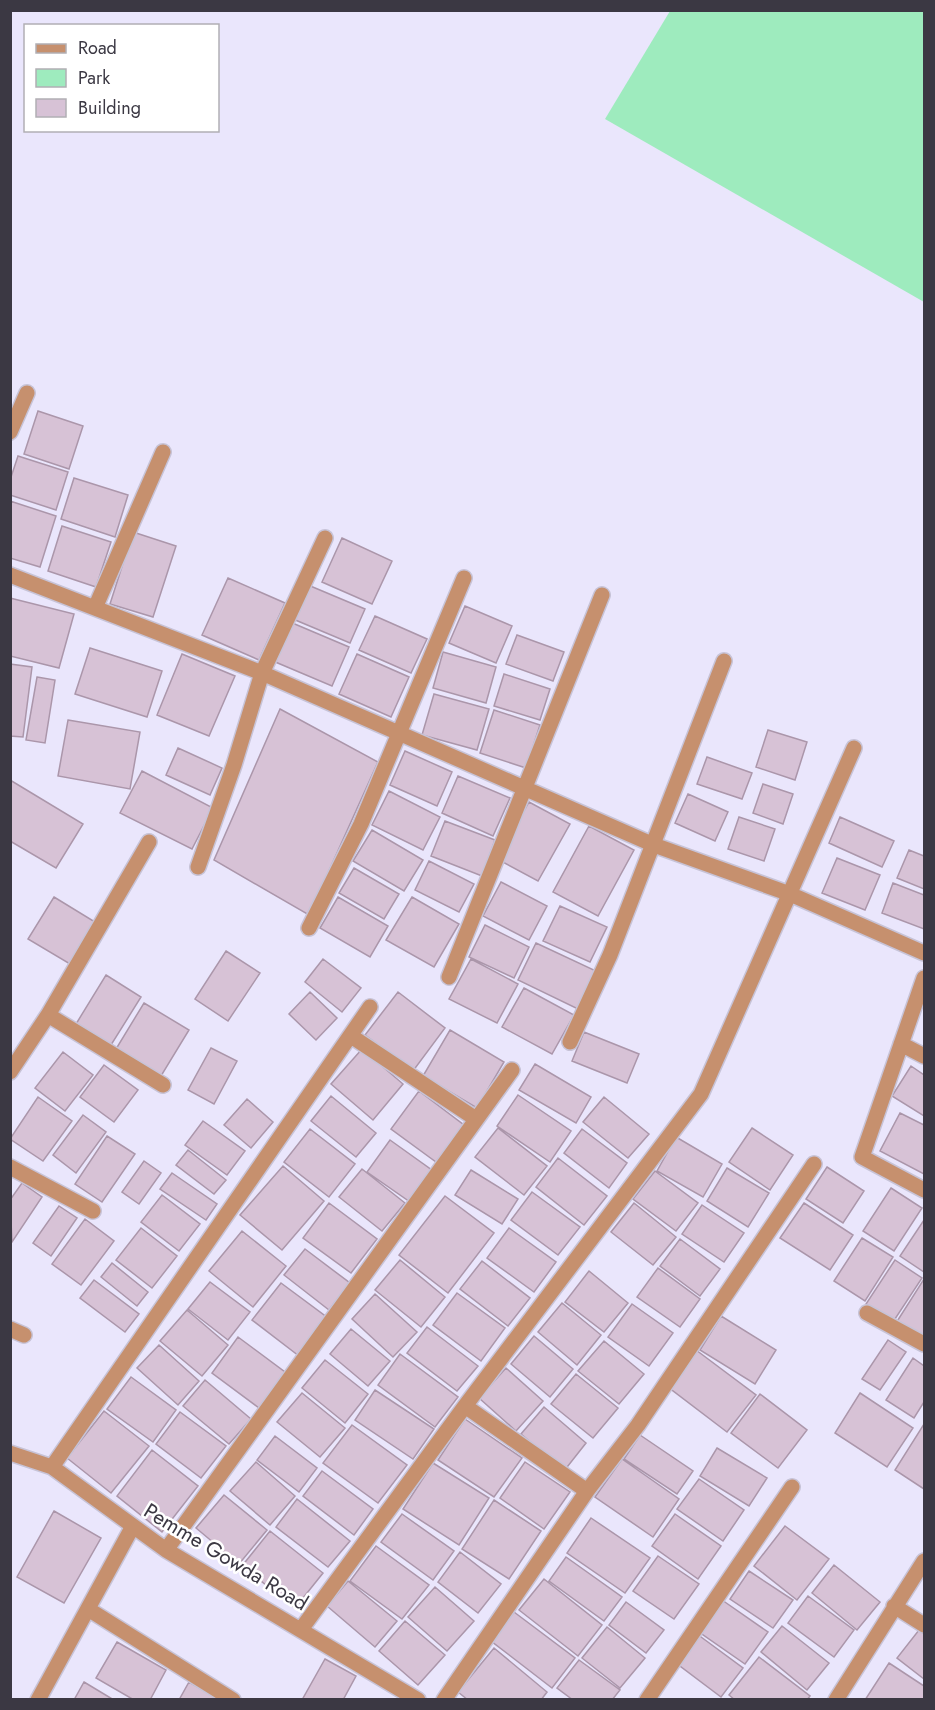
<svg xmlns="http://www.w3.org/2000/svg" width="935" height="1710" viewBox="0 0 935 1710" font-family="Jost,sans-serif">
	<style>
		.green { fill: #9eebbe }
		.building { fill: #d7c2d6; stroke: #ab96aa; stroke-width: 1.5 }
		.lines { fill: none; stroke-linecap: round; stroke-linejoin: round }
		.street-casing { stroke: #c7c3d7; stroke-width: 18 }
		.street { stroke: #c6906e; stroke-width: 15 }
		.labels { text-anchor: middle; stroke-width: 5; stroke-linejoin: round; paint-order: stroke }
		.street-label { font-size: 21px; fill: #3b3843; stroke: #fff }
	</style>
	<rect width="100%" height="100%" fill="#eae6fc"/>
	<path class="green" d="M670,11H924V302L605,119Z"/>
	<path class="building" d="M38,411L83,426L69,469L24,454Z
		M18,456L68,472L56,510L10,495V480Z
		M74,478L128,495L115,537L61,519Z
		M10,501L56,516L40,567L10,558Z
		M62,526L111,542L96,587L48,571Z
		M133,532L176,546L153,617L110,604Z
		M342,538L392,561L372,604L322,582Z
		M228,578L285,603L259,660L202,635Z
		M308,585L365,609L350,643L293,619Z
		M10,598L74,614L59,668L10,656Z
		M465,606L512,626L496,663L449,643Z
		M375,616L427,639L411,673L359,650Z
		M290,622L349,647L332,686L273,661Z
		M517,635L564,652L553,681L506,664Z
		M90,648L162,671L147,717L75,694Z
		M443,652L496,667L486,703L433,688Z
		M182,654L235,676L209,736L157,715Z
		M357,654L409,677L391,717L339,694Z
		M10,664L32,667L23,737L10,736Z
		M504,674L550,689L540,720L494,706Z
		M37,677L55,680L45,743L26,740Z
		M434,694L489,709L477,750L422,735Z
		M280,709L378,762L309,915L214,860Z
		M494,710L540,725L526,768L480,753Z
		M68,720L140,732L130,789L58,776Z
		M768,730L807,742L795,780L756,767Z
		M178,748L222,768L210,795L166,775Z
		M405,751L452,772L437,806L390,785Z
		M707,757L752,773L742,799L697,784Z
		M142,771L213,808L192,849L120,813Z
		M458,776L510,798L493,836L442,813Z
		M10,780L83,824L56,868L10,841Z
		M763,784L793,794L783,824L753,813Z
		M389,791L440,817L423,850L372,825Z
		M688,794L728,812L715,841L675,823Z
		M529,802L570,824L538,881L497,859Z
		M739,817L775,829L764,861L728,849Z
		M840,817L894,841L882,867L829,843Z
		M445,821L495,840L482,876L431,856Z
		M589,826L634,850L598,916L553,892Z
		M372,830L423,860L404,891L353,861Z
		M909,850L924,856V889L897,878Z
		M837,858L880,875L865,910L822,893Z
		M429,861L474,884L459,912L415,890Z
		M354,868L399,894L384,919L339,893Z
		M501,882L547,906L529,940L483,916Z
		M893,883L924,895V929L882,913Z
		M54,897L95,922L70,964L28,939Z
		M338,897L388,926L370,957L320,928Z
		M412,897L459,924L434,967L386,940Z
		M560,906L607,927L590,962L543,941Z
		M485,925L529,947L514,978L469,957Z
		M536,943L596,971L578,1009L518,980Z
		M226,951L260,973L228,1021L195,999Z
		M323,959L361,988L342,1012L305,982Z
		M471,959L518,984L497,1023L449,999Z
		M106,975L141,997L111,1045L76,1024Z
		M524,988L574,1015L552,1054L502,1027Z
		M310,992L337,1018L316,1040L289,1014Z
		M398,992L445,1028L413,1071L365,1035Z
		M144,1003L189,1030L161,1076L116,1049Z
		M450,1030L504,1062L477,1108L423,1076Z
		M584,1032L639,1054L627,1083L572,1061Z
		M211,1048L237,1061L214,1104L188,1090Z
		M362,1049L403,1084L373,1120L331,1084Z
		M63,1052L93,1075L65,1111L35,1088Z
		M535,1064L591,1097L576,1123L519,1090Z
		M104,1065L138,1090L114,1122L80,1097Z
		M911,1066L924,1075V1116L892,1096Z
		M419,1091L464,1125L436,1162L391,1129Z
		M518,1095L571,1131L550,1162L497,1126Z
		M331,1096L376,1133L356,1157L311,1121Z
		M38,1097L72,1121L43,1161L10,1139Z
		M604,1097L649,1134L628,1158L583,1122Z
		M247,1099L273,1122L251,1148L224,1125Z
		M900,1113L924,1125V1174L880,1151Z
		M83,1115L106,1132L76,1173L53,1155Z
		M203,1121L245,1151L227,1175L185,1145Z
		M498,1128L547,1166L524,1195L475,1157Z
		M752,1128L793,1155L770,1190L729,1162Z
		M310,1129L355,1164L329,1197L284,1162Z
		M582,1129L627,1163L609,1188L564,1153Z
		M107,1136L135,1154L102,1202L75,1184Z
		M676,1137L722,1164L703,1197L657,1171Z
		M390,1140L436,1173L413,1204L367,1172Z
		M188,1150L226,1180L214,1194L176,1165Z
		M558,1158L607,1196L584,1225L536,1187Z
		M144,1161L161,1173L139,1204L122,1192Z
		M283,1166L324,1201L282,1250L240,1215Z
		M827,1167L864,1191L843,1223L806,1199Z
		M727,1168L769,1193L748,1227L707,1201Z
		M362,1169L405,1203L382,1231L339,1197Z
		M471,1170L518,1199L502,1224L455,1195Z
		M655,1171L698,1203L676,1231L633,1199Z
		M172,1173L217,1204L206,1220L160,1189Z
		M22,1183L42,1197L12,1242L10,1200Z
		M891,1188L922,1208L894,1251L863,1231Z
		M532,1192L580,1227L558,1255L511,1220Z
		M162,1195L200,1224L179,1251L141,1222Z
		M445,1196L494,1233L448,1293L399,1255Z
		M329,1203L377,1239L351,1273L303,1238Z
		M634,1203L676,1237L653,1265L611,1232Z
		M804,1203L853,1235L830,1270L780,1238Z
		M702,1205L744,1233L724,1262L682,1234Z
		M59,1206L77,1218L51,1256L33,1243Z
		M85,1219L114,1241L81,1285L52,1264Z
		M924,1220V1272L900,1256Z
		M141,1228L177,1256L152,1288L116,1260Z
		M509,1228L556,1262L534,1292L487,1258Z
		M242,1231L286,1266L253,1307L209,1271Z
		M862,1238L893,1257L865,1301L834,1281Z
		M680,1239L720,1269L700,1296L660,1266Z
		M305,1249L350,1283L329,1310L284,1275Z
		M400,1260L445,1297L421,1327L375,1290Z
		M895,1260L922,1278L893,1322L866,1304Z
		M482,1261L530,1298L508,1326L460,1289Z
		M112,1263L148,1292L137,1306L101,1277Z
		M658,1268L700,1299L680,1327L637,1297Z
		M589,1271L628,1303L604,1332L565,1302Z
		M924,1279V1337L896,1323Z
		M94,1280L139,1314L125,1332L80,1298Z
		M210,1282L250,1312L228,1340L188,1309Z
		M281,1283L328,1318L299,1356L252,1320Z
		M457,1293L505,1328L481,1361L433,1325Z
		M375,1294L417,1332L393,1357L352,1319Z
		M562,1303L601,1335L577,1365L538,1332Z
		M632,1304L673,1333L649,1366L608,1337Z
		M187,1310L228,1345L202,1376L160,1341Z
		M721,1316L776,1350L755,1384L700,1350Z
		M427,1327L478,1366L457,1391L407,1353Z
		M351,1329L390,1361L368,1386L330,1354Z
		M534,1336L573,1369L550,1397L511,1364Z
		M238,1337L289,1375L263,1411L212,1373Z
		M888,1340L906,1352L880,1390L862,1379Z
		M604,1341L644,1374L619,1404L578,1371Z
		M159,1345L199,1381L178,1405L137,1368Z
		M696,1350L756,1395L727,1432L668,1387Z
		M400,1354L458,1397L435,1427L378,1385Z
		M913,1358L924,1366V1402L914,1418L886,1400Z
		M325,1360L368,1394L345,1423L302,1388Z
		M506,1368L543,1401L516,1431L479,1398Z
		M576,1374L618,1408L593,1438L551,1404Z
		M131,1377L176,1410L153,1442L107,1409Z
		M205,1380L251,1419L229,1444L183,1406Z
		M375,1390L434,1429L413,1459L355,1420Z
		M302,1393L345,1428L320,1457L277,1422Z
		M860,1393L913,1428L887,1467L835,1433Z
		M760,1394L807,1430L778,1468L731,1433Z
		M544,1407L586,1443L564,1471L521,1434Z
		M104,1411L149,1446L111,1493L67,1458Z
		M180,1412L226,1446L201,1478L156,1444Z
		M465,1419L522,1458L494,1497L438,1460Z
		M924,1424V1489L895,1470Z
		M352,1425L407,1465L378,1503L323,1463Z
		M640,1435L693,1471L677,1494L624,1459Z
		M275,1436L317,1468L299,1492L257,1460Z
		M717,1448L767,1478L749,1506L700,1476Z
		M152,1450L198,1486L162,1532L117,1496Z
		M622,1459L679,1499L653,1537L595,1497Z
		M256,1462L295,1496L270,1525L230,1491Z
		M525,1462L570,1492L544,1529L500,1498Z
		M433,1463L489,1498L459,1545L403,1509Z
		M322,1471L373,1509L354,1535L303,1496Z
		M699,1479L744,1510L723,1541L677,1509Z
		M224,1495L267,1530L239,1564L196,1528Z
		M297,1499L350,1541L328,1567L276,1527Z
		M494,1500L541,1531L509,1579L462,1549Z
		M54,1511L101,1538L64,1603L17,1577Z
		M402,1514L454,1551L433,1580L381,1542Z
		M675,1514L721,1546L698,1579L652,1546Z
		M591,1518L650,1558L625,1593L567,1553Z
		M785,1526L829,1559L797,1600L754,1566Z
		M270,1531L323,1573L295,1608L242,1566Z
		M376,1546L429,1585L402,1619L350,1581Z
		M460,1552L501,1584L478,1613L438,1582Z
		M658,1556L699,1584L674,1619L633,1591Z
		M566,1557L622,1597L604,1621L549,1581Z
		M834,1565L880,1602L857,1630L812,1593Z
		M749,1571L793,1600L773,1628L730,1599Z
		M544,1579L602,1625L578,1656L519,1610Z
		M348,1581L397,1621L375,1647L327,1606Z
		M435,1587L474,1621L447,1651L408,1617Z
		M808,1596L854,1630L834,1657L788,1623Z
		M722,1600L768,1632L745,1664L699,1632Z
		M626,1602L664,1630L646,1653L609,1625Z
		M514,1612L575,1658L552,1688L491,1641Z
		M405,1621L445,1655L418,1685L379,1651Z
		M782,1626L829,1663L807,1690L761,1652Z
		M607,1627L645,1658L620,1688L582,1658Z
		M919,1630L924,1634V1679L897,1658Z
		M697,1634L743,1668L721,1697L676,1663Z
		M117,1642L166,1670L150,1700H134L96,1678Z
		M494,1648L547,1692L541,1700H468L458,1692Z
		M759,1657L810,1696L807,1700H735L729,1695Z
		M325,1659L356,1676L343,1700H302Z
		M579,1660L620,1690L612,1700H573L557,1688Z
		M889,1663L924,1686V1700H865Z
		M84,1682L114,1700H74Z
		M189,1682L219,1699L179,1700Z"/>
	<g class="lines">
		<defs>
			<path id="street" d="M10,432L27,393
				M10,575L262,673L654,845L790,894L924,953
				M95,608L163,452
				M198,867L234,765L262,673L325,538
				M309,928L361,824L464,578
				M449,977L602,595
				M924,978L862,1157L924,1190
				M48,1015L149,842
				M351,1036L476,1119
				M570,1042L610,955L724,661
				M901,1044L924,1056
				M10,1072L48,1015L163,1085
				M10,1167L93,1211
				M867,1313L924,1344
				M10,1329L24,1335
				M465,1406L587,1491
				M10,1453L52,1467L166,1550L418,1700
				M52,1467L370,1007
				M166,1550L512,1070
				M894,1606L924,1625
				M88,1609L233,1700
				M302,1628L465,1406L701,1094L854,748
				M38,1700L133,1526
				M444,1700L587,1491L638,1425L814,1164
				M647,1700L792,1487
				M836,1700L924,1561"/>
		</defs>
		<use href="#street" class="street-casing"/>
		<use href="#street" class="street"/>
	</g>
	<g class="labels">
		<g class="street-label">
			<text transform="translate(226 1557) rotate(31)" y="7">Pemme Gowda Road</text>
		</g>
	</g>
	<rect width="935" height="1710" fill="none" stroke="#3b3843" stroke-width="24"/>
	<rect x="24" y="24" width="195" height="108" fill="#ffffff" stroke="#b1afb4" stroke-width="1.5"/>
	<rect x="36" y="44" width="30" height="9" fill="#c6906e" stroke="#b1afb4" stroke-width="1.5"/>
	<text x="78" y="54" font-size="18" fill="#3b3843">Road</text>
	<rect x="36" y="69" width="30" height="18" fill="#9eebbe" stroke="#b1afb4" stroke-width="1.5"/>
	<text x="78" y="84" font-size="18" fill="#3b3843">Park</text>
	<rect x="36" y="99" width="30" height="18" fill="#d7c2d6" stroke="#b1afb4" stroke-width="1.5"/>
	<text x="78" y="114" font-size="18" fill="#3b3843">Building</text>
</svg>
